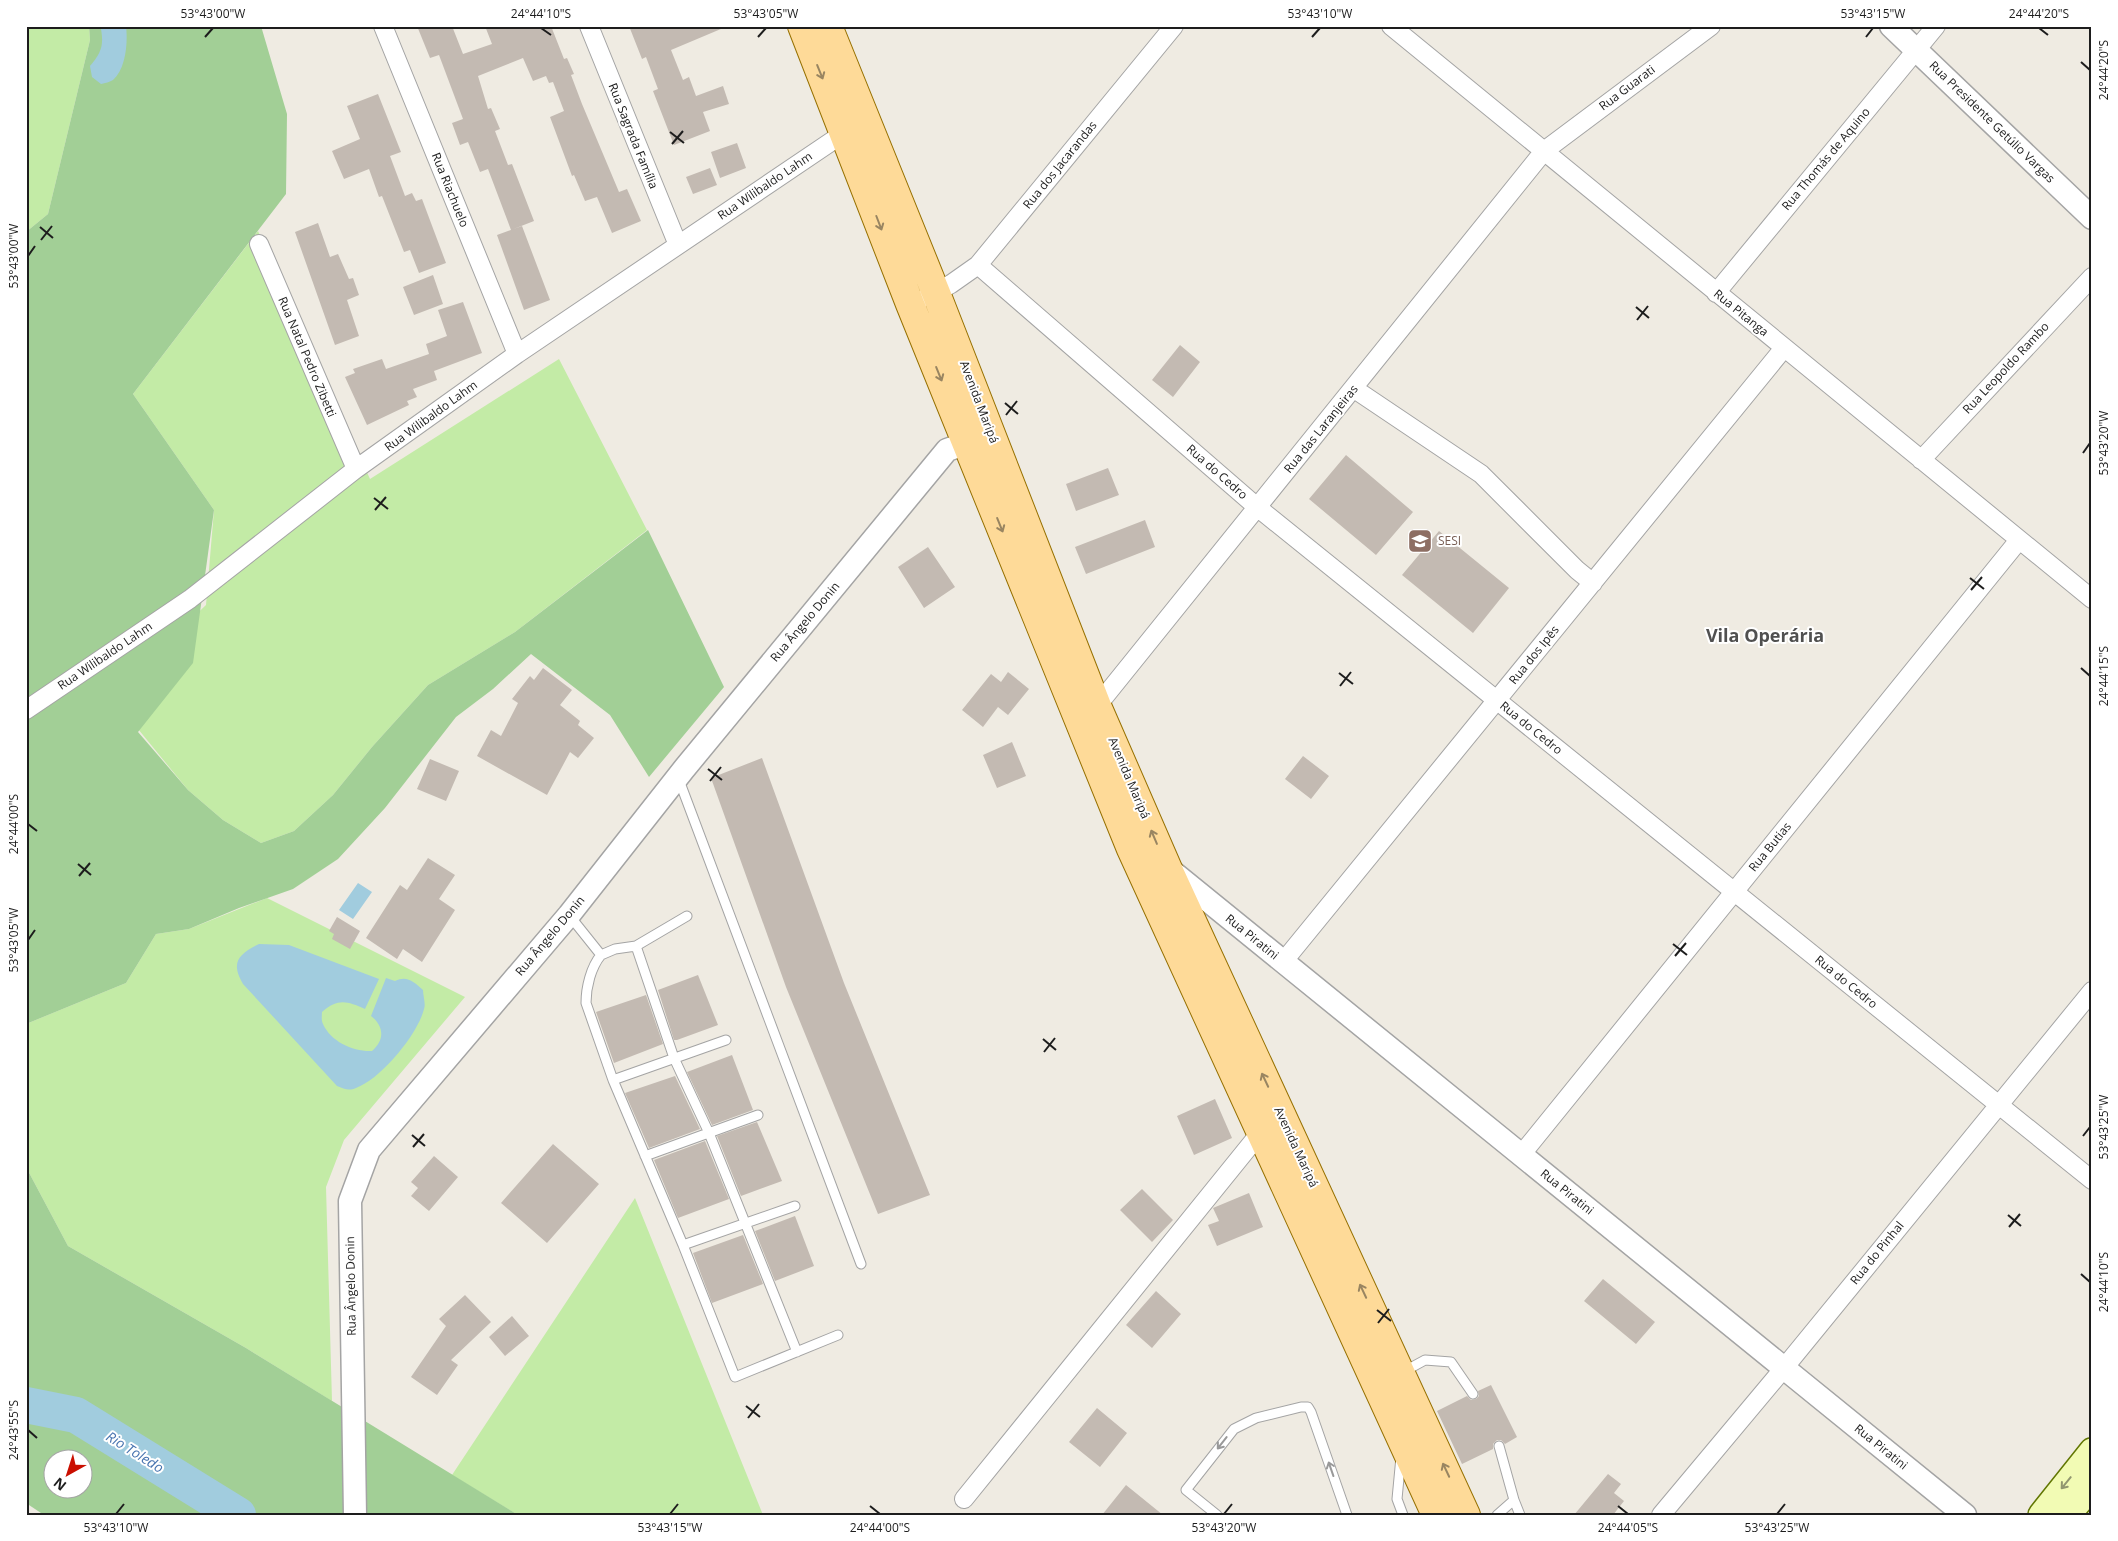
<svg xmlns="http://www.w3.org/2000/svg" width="2118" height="1541" viewBox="0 0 2118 1541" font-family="'Open Sans',sans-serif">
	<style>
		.grass { fill: #c3eba6 }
		.forest { fill: #a2cf96; fill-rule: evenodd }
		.water { fill: #a1ccde }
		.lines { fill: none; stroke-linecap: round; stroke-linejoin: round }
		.river { stroke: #a1ccde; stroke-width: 36 }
		.building { fill: #c3bab2 }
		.service-casing { stroke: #a4a4a4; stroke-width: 11 }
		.minor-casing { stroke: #a4a4a4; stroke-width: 20 }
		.tertiary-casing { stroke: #a4a4a4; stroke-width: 25 }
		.secondary-casing { stroke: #617602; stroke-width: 28 }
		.primary-casing { stroke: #967000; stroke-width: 30 }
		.service { stroke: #fff; stroke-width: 9 }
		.minor { stroke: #fff; stroke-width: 18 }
		.tertiary { stroke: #fff; stroke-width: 22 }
		.secondary { stroke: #f2fbb4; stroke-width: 25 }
		.primary { stroke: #feda98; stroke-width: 28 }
		.oneway { stroke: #998561 }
		.oneway2 { stroke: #999 }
		.oneway3 { stroke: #929770 }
		.ticks { fill: none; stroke: #1d1d1d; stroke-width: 2 }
		.labels { text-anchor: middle; stroke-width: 4; stroke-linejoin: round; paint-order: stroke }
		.street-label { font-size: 12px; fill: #1d1d1d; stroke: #fff }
		.education-label { font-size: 12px; fill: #785e54; stroke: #fff; text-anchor: start }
		.water-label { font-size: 14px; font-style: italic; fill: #4773af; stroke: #fff }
		.district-label { font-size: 18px; font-weight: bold; fill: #505050; stroke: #fff }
		.neatline { fill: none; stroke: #1d1d1d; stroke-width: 2 }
		.ticks-label { font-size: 12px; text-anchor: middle; fill: #1d1d1d }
	</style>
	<rect width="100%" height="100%" fill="#efebe2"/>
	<path class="grass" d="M26,26H89L90,40L48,214L26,232Z
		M258,231L370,479L559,359L647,530L515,632L428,685L372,747L333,795L294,831L261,843L223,820L188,790L111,696L206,605L214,510L133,394Z
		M267,898L465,997L344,1140L326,1187L332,1401L246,1348L68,1246L26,1167V1024L126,983L156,934L189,929Z
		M635,1198L763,1515H518L452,1475Z"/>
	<path class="forest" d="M89,26H261L287,114L286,194L133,394L214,510L193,663L138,732L188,790L223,820L261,843L294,831L333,795L372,747L428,685L515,632L648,530L724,687L649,777L610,715L531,654L493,689L456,717L385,808L338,859L293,889L239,908L189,929L156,934L126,983L26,1024V232L48,214L90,40Z
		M26,1167L68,1246L246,1348L518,1515H44L26,1503ZM52,1458H82V1488H52Z"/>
	<path class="water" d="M97,26H126C128,42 126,69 113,80C110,82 105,83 101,84L92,77L90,66C101,53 104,46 101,29Z
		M358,883L372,892L353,919L339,910Z
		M259,944L289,945L379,979L365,1009C347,1001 338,998 322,1012C322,1015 321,1020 323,1024C331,1042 354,1052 372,1051C385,1040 384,1026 371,1016L386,978L395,981C407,975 414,982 423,990C423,996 426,1004 424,1009C418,1034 381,1079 356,1088C349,1091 344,1089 337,1086L243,984C230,962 239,954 259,944Z"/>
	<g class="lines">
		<path class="river" d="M26,1405L76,1415L238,1515"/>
	</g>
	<path class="building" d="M417,26H452L463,54L492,44L485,26H551L564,59L567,58L574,74L571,75L582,104L619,192L627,189L641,221L612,233L597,197L585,201L574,175L572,176L550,117L564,111L553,82L549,83L546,76L533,81L523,58L478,76L488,109L491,108L500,129L495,131L508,165L512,164L534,221L511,230L488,169L480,172L468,142L460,145L452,123L463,119L439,55L430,58Z
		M629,26H728L671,50L683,80L689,77L696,96L723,86L729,104L703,112L710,131L674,145L653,91L658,89L646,57L642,59Z
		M378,94L401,152L390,156L405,196L412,193L416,201L422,199L446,263L419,273L410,250L404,252L382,196L379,197L369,169L344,179L332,151L360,139L347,106Z
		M737,143L746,168L720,178L711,152Z
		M710,168L717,185L693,194L686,177Z
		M318,223L330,257L338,254L349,279L353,278L359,295L347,300L359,336L335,345L295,232Z
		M522,226L550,300L524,310L497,235Z
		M433,275L443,304L414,315L403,287Z
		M463,302L482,353L434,371L437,380L413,389L417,397L407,401L409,405L367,425L345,377L355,373L353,369L382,359L386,369L429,354L426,344L447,336L438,310Z
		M1180,345L1200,362L1173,397L1152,380Z
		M1346,455L1413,512L1376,555L1309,499Z
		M1108,468L1119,495L1076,511L1066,484Z
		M1145,520L1155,547L1086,574L1075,547Z
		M1439,531L1509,588L1473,633L1402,575Z
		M928,547L955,587L924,608L898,567Z
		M543,668L572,690L560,705L580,721L578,725L594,738L578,758L570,752L547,795L477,756L491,730L501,736L518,703L512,699L530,676L534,680Z
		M1008,672L1029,689L1008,715L998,707L983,727L962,710L991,674L1001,682Z
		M1012,742L1026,776L997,788L983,755Z
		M1303,756L1329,776L1311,799L1285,779Z
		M762,758L844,983L930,1195L878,1214L786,987L711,778Z
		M430,759L459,771L446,801L417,789Z
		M428,858L455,875L439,899L455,910L422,962L403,949L397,959L366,938L400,885L407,890Z
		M337,917L360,931L350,949L332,939L334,934L329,931Z
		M698,975L718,1025L677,1040H674L658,990Z
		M646,995L663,1044L614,1063L596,1012Z
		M732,1055L753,1110L712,1125L687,1072Z
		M675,1076L700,1129L649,1148L625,1093Z
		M1215,1099L1232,1138L1194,1155L1177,1116Z
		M757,1122L782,1181L741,1196L717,1136Z
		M705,1141L729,1199L678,1218L654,1160Z
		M553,1144L599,1184L547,1243L501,1203Z
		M434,1156L458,1177L429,1211L411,1196L418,1188L411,1182Z
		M1142,1189L1173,1220L1152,1242L1120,1210Z
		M1249,1193L1263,1227L1217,1246L1208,1225L1219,1221L1213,1208Z
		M795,1216L814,1266L775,1281L755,1231Z
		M743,1235L763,1284L712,1303L693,1253Z
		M1603,1279L1655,1322L1636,1344L1584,1301Z
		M1156,1291L1181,1314L1152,1348L1126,1325Z
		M465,1295L491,1322L451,1360L458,1365L437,1395L411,1377L446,1326L439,1319Z
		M512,1316L529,1336L505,1356L489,1337Z
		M1491,1385L1517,1437L1505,1444L1501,1440H1497L1493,1444V1449L1462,1464L1437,1411L1467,1396L1471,1400L1476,1399L1479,1396L1478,1391Z
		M1097,1408L1127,1433L1100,1467L1069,1442Z
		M1608,1474L1621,1484L1614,1493L1624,1501L1613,1515H1574Z
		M1126,1485L1163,1515H1102Z"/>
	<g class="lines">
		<defs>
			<path id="service" d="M679,780L861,1264
				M569,915L601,955C591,967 586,987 586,1003L613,1080L683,1245L735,1377L838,1335
				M636,946L674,1058L709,1133L797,1352
				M601,955L615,949L636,946L687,916
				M613,1080L726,1040
				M645,1156L758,1115
				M683,1245L795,1206
				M1403,1372L1425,1360L1451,1362L1473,1394
				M1401,1457L1397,1499L1403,1515
				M1514,1500L1520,1515
				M1217,1515L1186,1490L1234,1429L1256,1418L1301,1407H1308L1311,1412L1347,1515
				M1497,1515L1514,1500L1499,1446"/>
			<path id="minor" d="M383,26L517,354
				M589,26L678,245
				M1391,26L2092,599
				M259,244L356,469
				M978,265L1257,507L2092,1180
				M1716,293L1936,26
				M927,297L951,284L978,265L1174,26
				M1353,388L1481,474L1577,570L1593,583
				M1921,460L2092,277
				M1090,709L1097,706L1544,151L1711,26
				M26,710L190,599L356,469L517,354L844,133L851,130
				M1283,962L1784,348
				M1521,1155L2019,540
				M964,1499L1260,1133
				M1661,1515L1784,1368L2092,991"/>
			<path id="tertiary" d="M1891,26L2092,218
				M1169,869L1965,1515
				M355,1515L350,1201L369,1150L569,915L684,769L947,450L967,443"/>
			<path id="secondary" d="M2041,1515L2092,1451
				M2068,1515L2092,1486"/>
			<path id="primary" d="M802,26L910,304L1131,849L1436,1515
				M828,26L936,293L1097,706L1168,869L1466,1515"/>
		</defs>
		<use href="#service" class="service-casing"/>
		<use href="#minor" class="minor-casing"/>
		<use href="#tertiary" class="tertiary-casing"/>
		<use href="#secondary" class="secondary-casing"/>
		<use href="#primary" class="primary-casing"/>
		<use href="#service" class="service"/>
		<use href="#minor" class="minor"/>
		<use href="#tertiary" class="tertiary"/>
		<use href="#secondary" class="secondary"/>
		<use href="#primary" class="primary"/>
	</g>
	<defs><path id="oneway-shaft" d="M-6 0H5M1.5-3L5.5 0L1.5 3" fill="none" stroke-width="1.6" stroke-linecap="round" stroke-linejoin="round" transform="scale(1.25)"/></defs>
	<g class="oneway">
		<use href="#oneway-shaft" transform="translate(820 72) rotate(68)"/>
		<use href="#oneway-shaft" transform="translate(879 223) rotate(69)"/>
		<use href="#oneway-shaft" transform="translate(939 374) rotate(68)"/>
		<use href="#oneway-shaft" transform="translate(1000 525) rotate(68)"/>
		<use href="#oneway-shaft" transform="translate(1154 837) rotate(-113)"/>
		<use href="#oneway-shaft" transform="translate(1265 1080) rotate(-115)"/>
		<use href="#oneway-shaft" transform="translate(1363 1291) rotate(-115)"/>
		<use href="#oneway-shaft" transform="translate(1446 1470) rotate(-115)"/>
	</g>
	<g class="oneway2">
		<use href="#oneway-shaft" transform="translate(1222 1443) rotate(128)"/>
		<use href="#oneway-shaft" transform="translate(1331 1469) rotate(-109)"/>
	</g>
	<use class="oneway3" href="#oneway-shaft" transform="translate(2066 1483) rotate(129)"/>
	<path class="ticks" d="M541,28L551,35M2039,28L2048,35M205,37L213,28M758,37L766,28M1312,37L1320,28M1866,37L1873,28M2081,62L2090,70M670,132L684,143M672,144L683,131M40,227L53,238M41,240L52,226M28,256L35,246M1636,307L1649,318M1637,320L1648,306M1005,403L1018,414M1006,415L1017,401M2083,453L2090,443M374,498L388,509M375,510L386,497M1970,578L1984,589M1971,590L1982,577M2081,668L2090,676M1339,673L1353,684M1340,686L1351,672M708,769L722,780M710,781L721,767M28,824L37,831M78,864L91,875M79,876L90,863M28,940L35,930M1673,944L1687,955M1675,956L1686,943M1043,1039L1056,1050M1044,1052L1055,1038M412,1135L425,1146M2083,1136L2090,1127M413,1147L424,1134M2008,1215L2021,1226M2009,1227L2020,1214M2081,1274L2090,1282M1377,1310L1391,1321M1378,1323L1389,1309M746,1406L760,1417M748,1418L759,1404M28,1430L37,1438M870,1506L880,1514M1618,1506L1628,1514M116,1514L124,1504M670,1514L678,1504M1224,1514L1232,1504M1777,1514L1785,1504"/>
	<defs>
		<symbol id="school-square" viewBox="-11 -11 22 22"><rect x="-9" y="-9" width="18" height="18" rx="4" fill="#8d6e63" stroke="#fff"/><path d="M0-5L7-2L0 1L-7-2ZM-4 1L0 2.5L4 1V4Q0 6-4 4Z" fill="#fff"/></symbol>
	</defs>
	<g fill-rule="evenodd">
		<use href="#school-square" x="1406" y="527" width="28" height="28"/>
	</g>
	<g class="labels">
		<g class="street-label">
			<text transform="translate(1627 88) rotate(-37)" y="4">Rua Guarati</text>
			<text transform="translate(1992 122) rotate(44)" y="4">Rua Presidente Getúlio Vargas</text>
			<text transform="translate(633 136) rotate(68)" y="4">Rua Sagrada Família</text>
			<text transform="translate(1826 159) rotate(-50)" y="4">Rua Thomás de Aquino</text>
			<text transform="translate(1060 165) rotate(-51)" y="4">Rua dos Jacarandas</text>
			<text transform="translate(765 186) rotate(-34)" y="4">Rua Wilibaldo Lahm</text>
			<text transform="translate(450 190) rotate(68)" y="4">Rua Riachuelo</text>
			<text transform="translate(1741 313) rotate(39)" y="4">Rua Pitanga</text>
			<text transform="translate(307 357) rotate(67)" y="4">Rua Natal Pedro Zibetti</text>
			<text transform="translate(2006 368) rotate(-47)" y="4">Rua Leopoldo Rambo</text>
			<text transform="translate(979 402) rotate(69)" y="4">Avenida Maripá</text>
			<text transform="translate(431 416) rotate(-36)" y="4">Rua Wilibaldo Lahm</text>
			<text transform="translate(1321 429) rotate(-51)" y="4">Rua das Laranjeiras</text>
			<text transform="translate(1217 472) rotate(41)" y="4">Rua do Cedro</text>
			<text transform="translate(805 622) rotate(-50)" y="4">Rua Ângelo Donin</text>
			<text transform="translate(1534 655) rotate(-51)" y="4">Rua dos Ipês</text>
			<text transform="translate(105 656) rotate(-34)" y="4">Rua Wilibaldo Lahm</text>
			<text transform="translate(1531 728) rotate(39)" y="4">Rua do Cedro</text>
			<text transform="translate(1129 778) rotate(67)" y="4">Avenida Maripá</text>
			<text transform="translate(1770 847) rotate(-51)" y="4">Rua Butias</text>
			<text transform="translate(550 936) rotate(-50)" y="4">Rua Ângelo Donin</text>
			<text transform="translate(1252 937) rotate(39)" y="4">Rua Piratini</text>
			<text transform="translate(1846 982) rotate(39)" y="4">Rua do Cedro</text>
			<text transform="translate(1296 1147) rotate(65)" y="4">Avenida Maripá</text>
			<text transform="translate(1567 1192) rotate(39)" y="4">Rua Piratini</text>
			<text transform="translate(1877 1253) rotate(-51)" y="4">Rua do Pinhal</text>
			<text transform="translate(351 1286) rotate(-91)" y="4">Rua Ângelo Donin</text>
			<text transform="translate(1881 1447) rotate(39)" y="4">Rua Piratini</text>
		</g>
		<g class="education-label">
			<text x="1438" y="545">SESI</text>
		</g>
		<g class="water-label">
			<text transform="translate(135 1452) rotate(32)" y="5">Rio Toledo</text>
		</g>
		<g class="district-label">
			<text x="1765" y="642">Vila Operária</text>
		</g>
	</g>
	<rect width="2118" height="1541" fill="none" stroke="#ffffff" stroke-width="55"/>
	<g transform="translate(68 1474) rotate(219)"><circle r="24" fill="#ffffff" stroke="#a5a5a5"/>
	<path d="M0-4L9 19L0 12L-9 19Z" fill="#ca0f00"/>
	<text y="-8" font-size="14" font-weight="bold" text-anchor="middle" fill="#1d1d1d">N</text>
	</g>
	<rect x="28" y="28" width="2062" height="1486" class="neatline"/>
	<g class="ticks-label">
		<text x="213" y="18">53°43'00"W</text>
		<text x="541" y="18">24°44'10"S</text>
		<text x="766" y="18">53°43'05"W</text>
		<text x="1320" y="18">53°43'10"W</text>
		<text x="1873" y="18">53°43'15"W</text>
		<text x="2039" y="18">24°44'20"S</text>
		<text transform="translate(2104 70) rotate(-90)" y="4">24°44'20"S</text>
		<text transform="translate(14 256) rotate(-90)" y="4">53°43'00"W</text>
		<text transform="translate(2104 443) rotate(-90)" y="4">53°43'20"W</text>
		<text transform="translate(2104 676) rotate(-90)" y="4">24°44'15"S</text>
		<text transform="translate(14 824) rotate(-90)" y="4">24°44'00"S</text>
		<text transform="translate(14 940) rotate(-90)" y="4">53°43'05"W</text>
		<text transform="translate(2104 1127) rotate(-90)" y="4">53°43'25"W</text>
		<text transform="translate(2104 1282) rotate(-90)" y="4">24°44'10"S</text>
		<text transform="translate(14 1430) rotate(-90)" y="4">24°43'55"S</text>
		<text x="116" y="1532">53°43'10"W</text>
		<text x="670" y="1532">53°43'15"W</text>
		<text x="880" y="1532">24°44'00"S</text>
		<text x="1224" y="1532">53°43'20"W</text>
		<text x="1628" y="1532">24°44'05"S</text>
		<text x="1777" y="1532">53°43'25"W</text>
	</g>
</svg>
